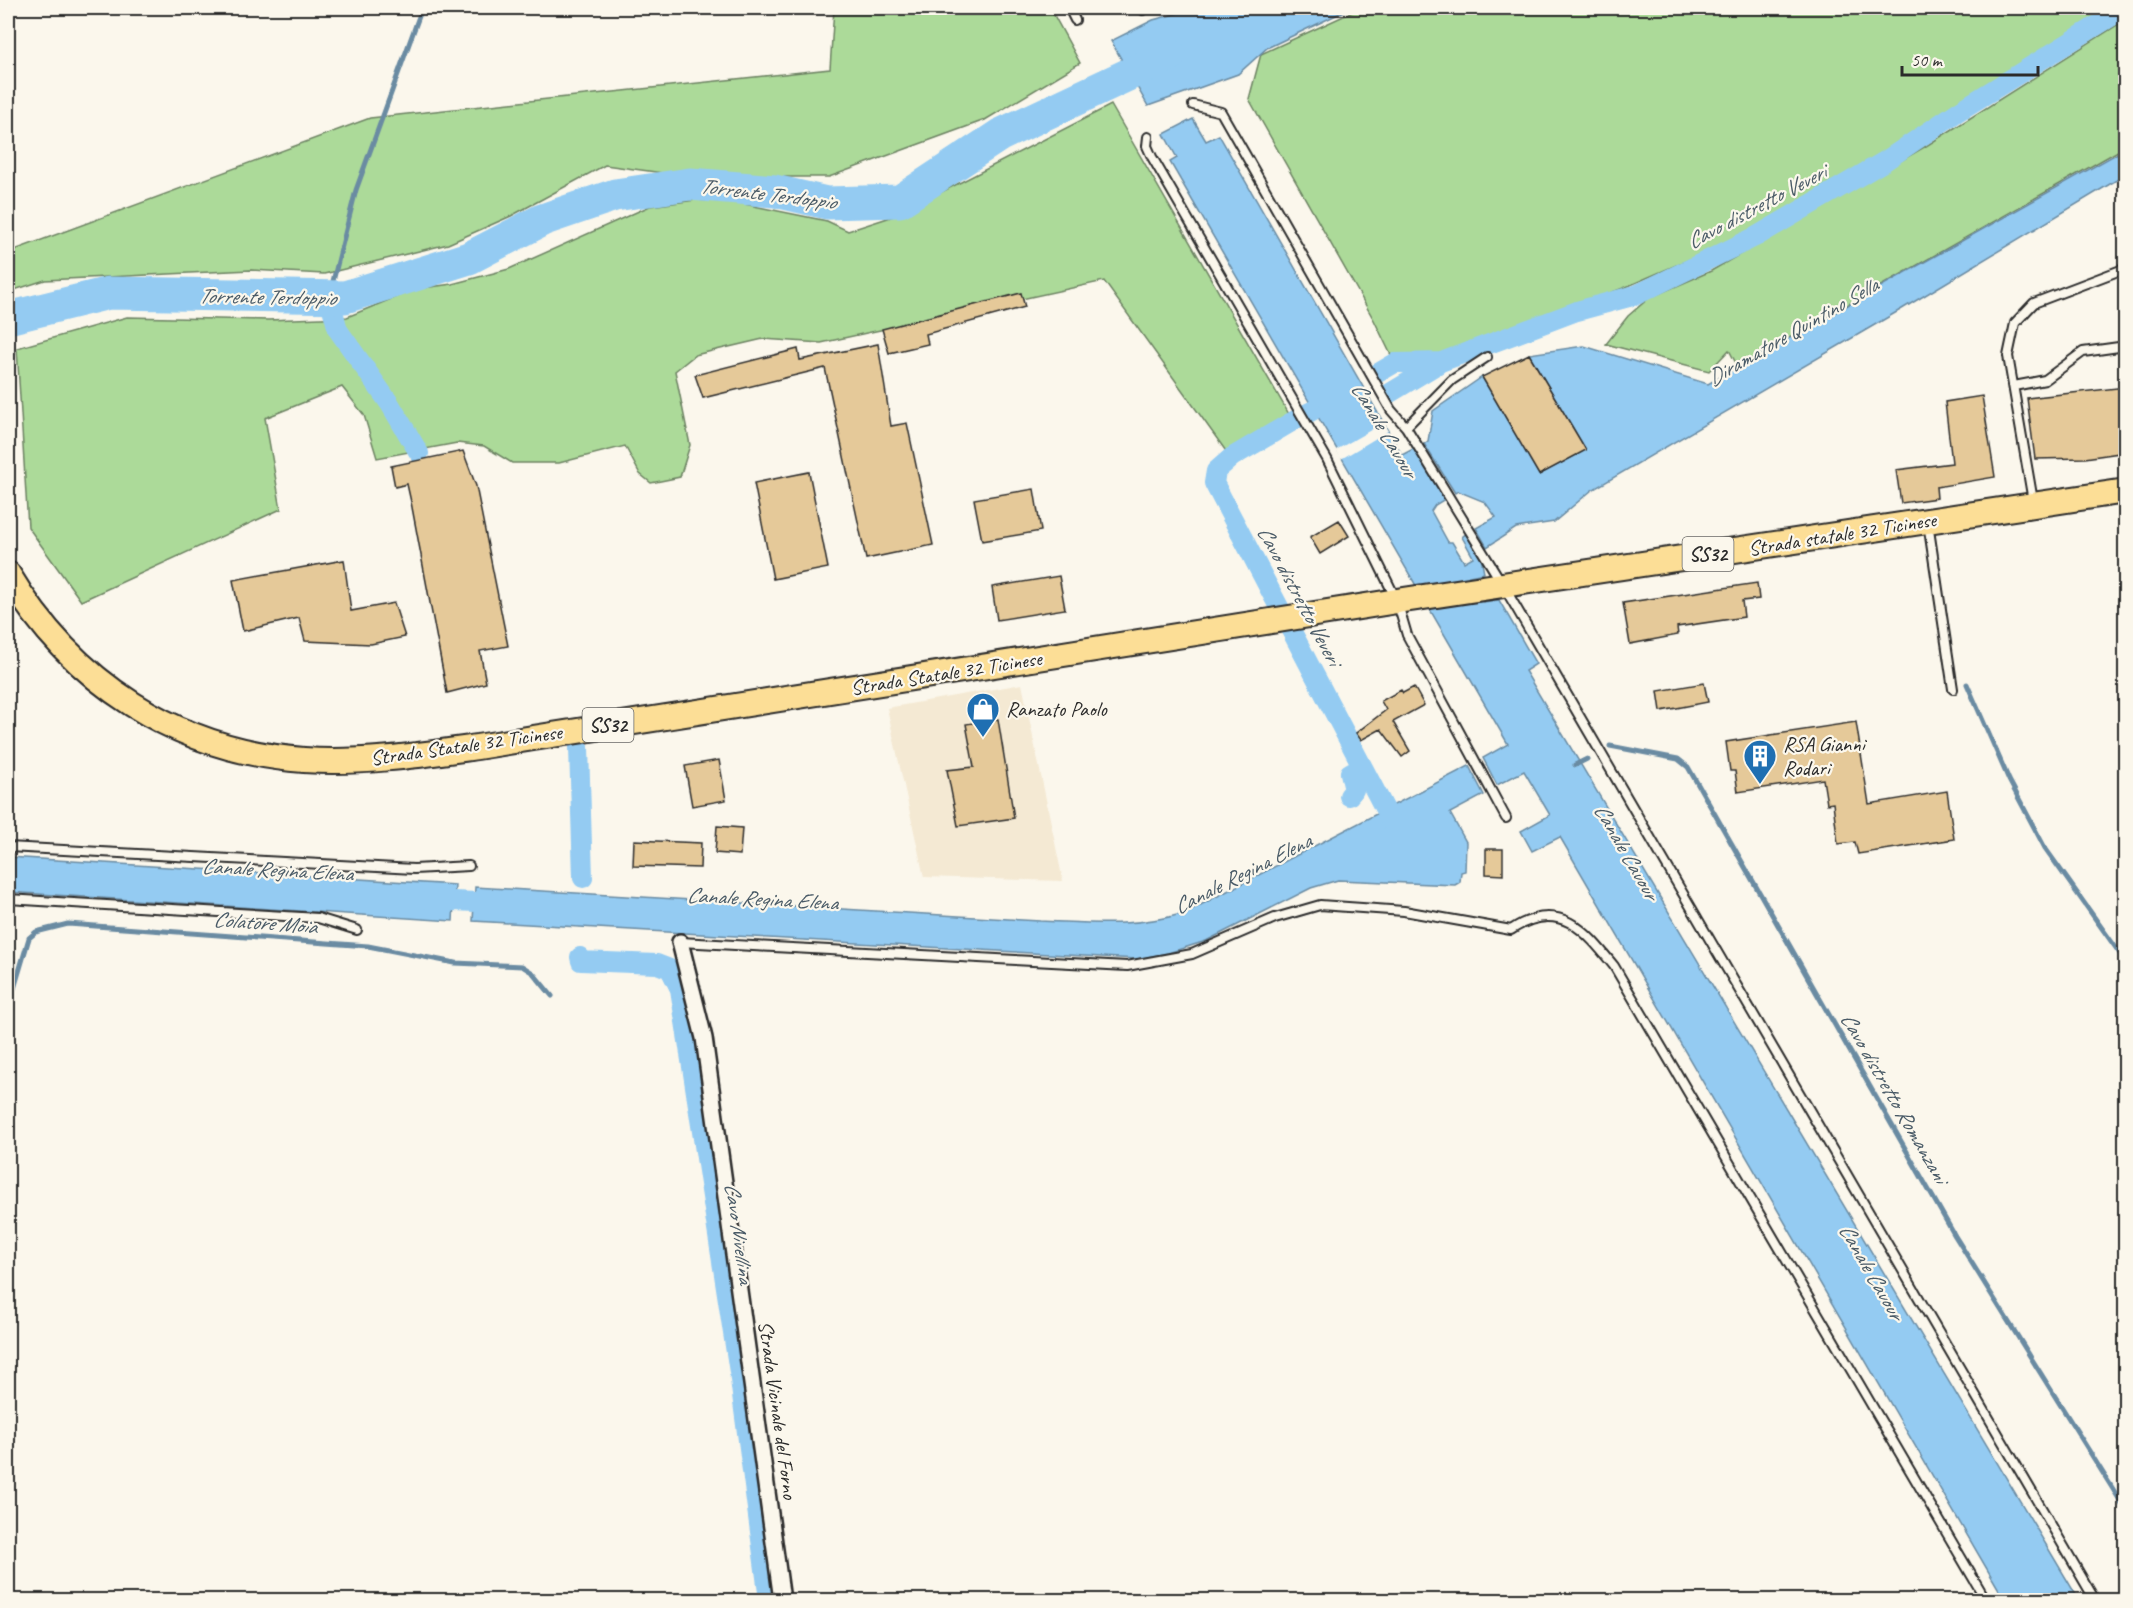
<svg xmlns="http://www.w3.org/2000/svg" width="2133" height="1608" viewBox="0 0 2133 1608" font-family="Caveat,sans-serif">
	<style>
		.built { fill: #f4e9d3 }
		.green { fill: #acda99; stroke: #6c8262; stroke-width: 1.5 }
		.water { fill: #94cbf2; stroke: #6a8ba2; stroke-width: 1.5 }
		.pier { fill: #fbf7ec }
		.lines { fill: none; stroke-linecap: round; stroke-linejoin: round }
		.stream { stroke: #6a8ba2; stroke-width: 5 }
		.canal { stroke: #94cbf2; stroke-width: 20 }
		.river { stroke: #94cbf2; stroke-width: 33 }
		.building { fill: #e5c999; stroke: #2b2b2b; stroke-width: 1.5 }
		.service-casing { stroke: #2b2b2b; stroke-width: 12 }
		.minor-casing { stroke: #2b2b2b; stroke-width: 20 }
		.primary-casing { stroke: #2b2b2b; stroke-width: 28 }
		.service { stroke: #fbf7ec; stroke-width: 8 }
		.minor { stroke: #fbf7ec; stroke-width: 15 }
		.primary { stroke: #fcde96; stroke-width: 24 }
		.labels { text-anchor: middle; stroke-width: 4.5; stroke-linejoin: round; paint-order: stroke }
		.shield { fill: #fbf7ec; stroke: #696865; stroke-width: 1.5 }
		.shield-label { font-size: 20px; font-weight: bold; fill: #2b2b2b }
		.street-label { font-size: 21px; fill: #2b2b2b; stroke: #fbf7ec }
		.poi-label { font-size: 21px; fill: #2b2b2b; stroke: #fbf7ec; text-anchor: start }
		.water-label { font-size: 22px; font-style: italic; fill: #4a5b67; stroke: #fbf7ec }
	</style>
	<rect width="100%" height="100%" fill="#fbf7ec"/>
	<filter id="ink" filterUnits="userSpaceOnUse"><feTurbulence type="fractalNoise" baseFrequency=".0167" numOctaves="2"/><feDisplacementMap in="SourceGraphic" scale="12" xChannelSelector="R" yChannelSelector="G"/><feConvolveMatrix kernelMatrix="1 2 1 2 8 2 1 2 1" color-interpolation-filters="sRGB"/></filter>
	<g filter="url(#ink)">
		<path class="built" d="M1022,684L1063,881L924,877L887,708Z"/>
		<path class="green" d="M834,8H1050L1080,63L985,120L829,177H692L605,165L511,216L448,244L324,274L251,270L45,280L8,292V221L12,251L370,118L830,69Z
			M1361,8H2111L1858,168L1745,235L1626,287L1438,356L1392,357L1374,320L1249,99L1261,54Z
			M2125,20V147L1738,367L1729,350L1709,371L1606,344L1628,316L1649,298L1711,271L1810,214L1926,146Z
			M1111,105L1290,416L1228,454L1104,281L821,343L763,339L695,355L675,371L690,445L680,477L651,483L640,474L625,446L559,463H512L484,446L457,443L377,458L364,415L342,387L265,418L281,509L81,601L28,527L17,348L127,317L268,320L347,317L416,289L452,284L509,269L650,206L696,200L739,203L827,221L848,231L897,215Z"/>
		<path class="water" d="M1197,8H1351L1267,48L1238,74L1148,106L1111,41L1153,20Z
			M1193,119L1206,141L1219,135L1402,455L1415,448L1445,499L1435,505L1431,511L1448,542H1452L1464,562L1473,557L1462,537L1467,533L1481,557L1484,573L1469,576L1483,602L1499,600L1536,664L1525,671L2079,1600H2005L1560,837L1532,851L1521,831L1550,815L1524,771L1497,785L1483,758L1508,744L1170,162L1177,158L1164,134Z
			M2125,149V175L1902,309L1592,490L1554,522L1516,528L1487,547L1476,528L1496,517L1485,502L1458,491L1455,493L1424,444L1428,441L1433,411L1482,377L1539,475L1586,450L1529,354L1584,346L1708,384Z
			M1469,766L1484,795L1450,813L1466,842L1465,871L1461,872L1460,882L1455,885L1338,880L1311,888L1206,941L1168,953L1137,959L473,921L475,887L1040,921C1094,923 1132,928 1185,913Z
			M8,857L455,885L453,921L8,892Z"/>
		<path class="pier" d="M1383,423L1388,431L1341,459L1336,450Z"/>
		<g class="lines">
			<path class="stream" d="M329,297L356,190L422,8
				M1967,684L2009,780L2045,848L2126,962
				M1610,746L1678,759L1688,767L1955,1236L2126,1510
				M1575,765L1587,759
				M8,998L13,992L29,938L36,932L68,924L368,946L455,963L522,966L533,973L552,996"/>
			<path class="canal" d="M329,297L338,330L390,404L419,453
				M1378,373L1395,363L1441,362L1577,311L1636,295L1757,236L1885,161L1959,111L2125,8
				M1390,393L1438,364
				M1306,414L1312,411
				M1295,420L1232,457L1216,471L1214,483L1392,823
				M579,747L583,878
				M1349,796L1354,790L1350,773L1362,766
				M430,900L499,903
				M580,957L581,961L657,964L670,969L680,989L739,1372L769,1600"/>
			<path class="river" d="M8,318L109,293L345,297L469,258L542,220L615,195L690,184L775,191L827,203L900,201L1000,135L1170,55"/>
		</g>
		<path class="building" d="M1021,293L1025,307L926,334L928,344L889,353L882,329Z
			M878,344L891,426L907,423L933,545L866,559L825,368L703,398L695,375L798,349L800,360Z
			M1529,354L1586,450L1539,475L1482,377Z
			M2126,387V452L2085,458L2035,459L2027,398Z
			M1982,396L1995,477L1936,487L1937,498L1901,503L1896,470L1952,463L1945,402Z
			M463,451L476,486L508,646L480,651L486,683L447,693L411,502L407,484L395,487L391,466Z
			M809,472L828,568L773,579L754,483Z
			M1034,489L1041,531L982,541L974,499Z
			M1339,520L1349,536L1320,554L1310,537Z
			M344,560L351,611L394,603L405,637L371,644L305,641L299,618L243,631L233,580Z
			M1059,576L1065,609L997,620L992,587Z
			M1757,583L1759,599L1742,601L1744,617L1677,627L1678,635L1630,644L1623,603Z
			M1704,683L1708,702L1661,711L1658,691Z
			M1414,687L1424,705L1393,722L1410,751L1402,757L1381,729L1361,740L1356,733L1386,710L1381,701L1401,690L1403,693Z
			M998,719L1014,818L958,826L947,770L974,767L966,724Z
			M1856,722L1869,804L1947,791L1954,839L1858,854L1855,842L1838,844L1833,803L1827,804L1823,779L1738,792L1735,771H1730L1726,742Z
			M719,760L726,800L692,806L685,766Z
			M717,826L742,828L740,855L715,853Z
			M634,840L701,843L700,868L633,866Z
			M1486,849H1503V875L1486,874Z"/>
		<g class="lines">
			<defs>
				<path id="service" d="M1069,8L1075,20
					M1142,8L1143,10
					M1193,105L1221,112L1391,410L1406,427L1503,585L2095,1600
					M1148,137L1147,146L1152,157L1327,459L1397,601L1407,635L1506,818
					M2014,386L2045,380L2083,352L2126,346
					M1406,427L1452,380L1487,357
					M2033,501L2008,356L2015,323L2034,303L2126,268
					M1928,523L1953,689
					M8,847L414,869L469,866
					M8,899L318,918L357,930
					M680,942L1127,966L1192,954L1275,918L1320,905L1404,911L1511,930C1559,898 1585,930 1614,966L1986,1600"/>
				<path id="minor" d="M680,942L704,1038L782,1600"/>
				<path id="primary" d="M8,574C72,682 177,751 304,760C361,764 420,755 477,747L1397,601L2126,491"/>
			</defs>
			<use href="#service" class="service-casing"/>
			<use href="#minor" class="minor-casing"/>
			<use href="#primary" class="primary-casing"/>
			<use href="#service" class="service"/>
			<use href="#minor" class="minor"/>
			<use href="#primary" class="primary"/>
		</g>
	</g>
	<defs>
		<symbol id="shop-pin" viewBox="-11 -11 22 30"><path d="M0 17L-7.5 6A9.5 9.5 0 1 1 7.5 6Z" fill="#1f6fb2" stroke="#fbf7ec"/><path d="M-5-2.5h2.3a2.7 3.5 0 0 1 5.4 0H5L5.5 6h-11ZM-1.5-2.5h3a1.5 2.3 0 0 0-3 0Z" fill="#fff"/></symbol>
		<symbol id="building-pin" viewBox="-11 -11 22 30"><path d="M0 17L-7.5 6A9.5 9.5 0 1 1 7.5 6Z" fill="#1f6fb2" stroke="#fbf7ec"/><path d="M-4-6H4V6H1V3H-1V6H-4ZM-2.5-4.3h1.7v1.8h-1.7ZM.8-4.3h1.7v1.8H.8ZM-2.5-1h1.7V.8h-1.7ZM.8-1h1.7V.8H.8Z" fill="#fff"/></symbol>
	</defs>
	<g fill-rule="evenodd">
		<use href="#shop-pin" x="964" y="690" width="38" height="52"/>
		<use href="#building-pin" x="1741" y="737" width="38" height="52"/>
	</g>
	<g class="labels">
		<g class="shield">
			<rect x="1682.5" y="537" width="51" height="34" rx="4.5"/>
			<rect x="582.5" y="708" width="51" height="34" rx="4.5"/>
		</g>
		<g class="shield-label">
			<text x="1708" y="561">SS32</text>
			<text x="608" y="732">SS32</text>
		</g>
		<g class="street-label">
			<text transform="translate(1842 534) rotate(-9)" y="7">Strada statale 32 Ticinese</text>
			<text transform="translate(946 673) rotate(-9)" y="7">Strada Statale 32 Ticinese</text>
			<text transform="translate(466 745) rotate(-8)" y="7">Strada Statale 32 Ticinese</text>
			<text transform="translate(778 1410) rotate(82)" y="7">Strada Vicinale del Forno</text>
		</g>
		<g class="poi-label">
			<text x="1006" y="716">Ranzato Paolo</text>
			<text x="1783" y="751">RSA Gianni<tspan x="1783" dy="24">Rodari</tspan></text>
		</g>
		<g class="water-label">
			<text transform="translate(768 193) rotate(7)" y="8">Torrente Terdoppio</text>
			<text transform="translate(1756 206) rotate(-28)" y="8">Cavo distretto Veveri</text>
			<text transform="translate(267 296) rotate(1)" y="8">Torrente Terdoppio</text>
			<text transform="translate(1792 331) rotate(-30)" y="8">Diramatore Quintino Sella</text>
			<text transform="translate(1385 429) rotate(59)" y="8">Canale Cavour</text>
			<text transform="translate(1300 595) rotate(62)" y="8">Cavo distretto Veveri</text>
			<text transform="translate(1627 851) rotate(60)" y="8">Canale Cavour</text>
			<text transform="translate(277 869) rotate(3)" y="8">Canale Regina Elena</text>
			<text transform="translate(1242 873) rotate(-27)" y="8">Canale Regina Elena</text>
			<text transform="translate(762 898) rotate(3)" y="8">Canale Regina Elena</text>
			<text transform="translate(265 922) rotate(4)" y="8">Colatore Moia</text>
			<text transform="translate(1895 1097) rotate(60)" y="8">Cavo distretto Romanzani</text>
			<text transform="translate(740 1233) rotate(82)" y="8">Cavo Nivellina</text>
			<text transform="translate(1872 1271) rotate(60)" y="8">Canale Cavour</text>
		</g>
	</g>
	<rect width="2133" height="1608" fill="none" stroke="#fbf7ec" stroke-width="30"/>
	<rect x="15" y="15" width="2103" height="1578" fill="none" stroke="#2b2b2b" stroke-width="2" filter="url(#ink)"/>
	<path d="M1902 66v9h136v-9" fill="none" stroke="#2b2b2b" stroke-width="3"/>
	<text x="1911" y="66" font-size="18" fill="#2b2b2b" stroke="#fbf7ec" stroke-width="4.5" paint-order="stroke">50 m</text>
</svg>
